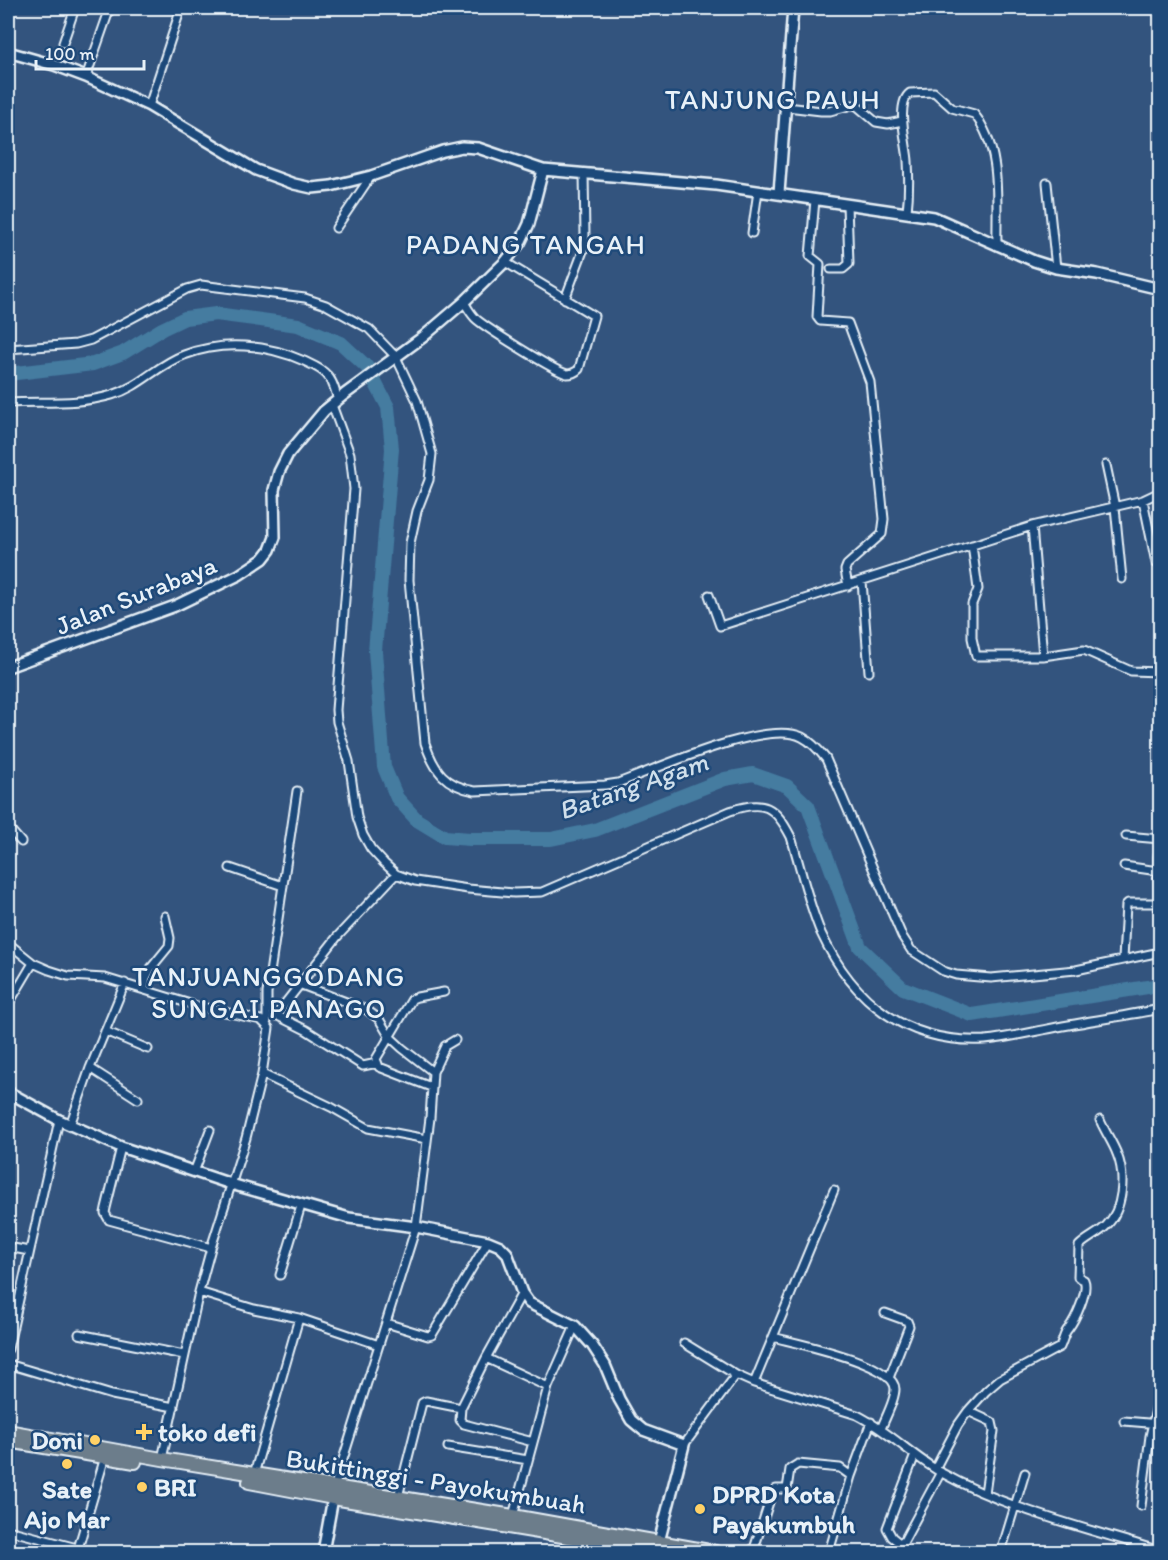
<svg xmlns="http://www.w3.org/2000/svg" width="1168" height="1560" viewBox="0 0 1168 1560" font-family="Itim,sans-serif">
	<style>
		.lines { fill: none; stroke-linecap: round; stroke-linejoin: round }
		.river { stroke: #447ba0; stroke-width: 14 }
		.street-casing { stroke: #e8f1f8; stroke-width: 11 }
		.secondary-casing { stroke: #e8f1f8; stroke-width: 14 }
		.highway-casing { stroke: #e8f1f8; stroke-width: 16 }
		.street { stroke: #1f4a7a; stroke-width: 7 }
		.secondary { stroke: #1f4a7a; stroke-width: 9 }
		.highway { stroke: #6c7d8b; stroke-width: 12 }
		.poi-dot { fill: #ffd166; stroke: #1f4a7a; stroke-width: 2 }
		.labels { text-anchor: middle; stroke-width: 5; stroke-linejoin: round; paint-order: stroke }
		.street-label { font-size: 26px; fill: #e8f1f8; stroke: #1f4a7a }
		.poi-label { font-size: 26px; font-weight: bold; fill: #e8f1f8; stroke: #1f4a7a; text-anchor: start }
		.water-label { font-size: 27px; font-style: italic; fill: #cfdfeb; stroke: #1f4a7a }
		.quarter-label { font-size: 28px; letter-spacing: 1.5px; fill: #e8f1f8; stroke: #1f4a7a }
	</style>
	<rect width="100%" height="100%" fill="#33547e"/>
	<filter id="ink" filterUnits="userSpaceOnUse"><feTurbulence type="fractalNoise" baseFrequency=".0167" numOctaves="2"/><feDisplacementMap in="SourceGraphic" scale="12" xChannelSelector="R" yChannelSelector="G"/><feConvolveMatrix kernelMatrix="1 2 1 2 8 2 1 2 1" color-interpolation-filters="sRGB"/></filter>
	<g filter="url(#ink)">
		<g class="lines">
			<path class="river" d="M8,374L93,364L123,353L162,329L185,318L216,314L298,325L341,343L367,367L388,407L392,449L375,651L384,767L397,798L417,820L445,837L470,839H551L595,830L725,779L753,774L787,786L808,806L860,947L903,988L972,1015L1160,985"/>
			<defs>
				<path id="street" d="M8,14L10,8
					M63,43L75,8
					M86,77L110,8
					M149,106L181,8
					M787,107L821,111H830L852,105L857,106L876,122L888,124L902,121
					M1047,183L1056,268
					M815,200L810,256L820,264L817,317L820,321L848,323L870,382L884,519L882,534L847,565L845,570L848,586
					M907,212C909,195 909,178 908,161C907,144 895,104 910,93L934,92L952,108L974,114C1003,149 996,203 997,246
					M336,228L371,176
					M752,233L758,191
					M831,269H843L849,264L847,204
					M565,299L583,251L585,236L584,173
					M464,302C467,307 470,313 475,318C483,326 556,372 567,374C572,374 575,373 579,369L594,316L505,262
					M8,349L76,344L91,340L187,289L201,285L305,298L326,305L369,329L396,357L417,401L432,454L429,480L417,511L410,543L409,580L425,743C434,770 445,786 475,791L605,785L618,783C656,769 766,719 802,737C812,742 819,750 826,759L902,936L911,950L943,971L956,975L991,978L1076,970L1160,952
					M8,403C43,401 78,405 112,395C140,387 157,365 184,355C223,340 266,344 304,361C312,365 321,368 327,375C334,382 335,391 338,400
					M332,405L350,454L354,489L336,710L337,722L349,761L357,817L363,835L371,849L384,863L396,874L415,881L468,889L514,893L542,892L730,811C764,799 775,806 791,837C801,869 808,902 821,933C853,1002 907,1044 985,1040C1007,1038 1031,1032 1053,1028C1088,1021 1125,1016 1160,1009
					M1106,465L1115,507L1122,579
					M1143,500L1156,563L1160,565
					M1032,526L1043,656
					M972,545L978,589L972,604V638L976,656H1043L1084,650L1131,671L1160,672
					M862,581L869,672
					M709,595L720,626L1032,526L1143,500L1160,492
					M8,827L21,842
					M1126,836L1160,839
					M1124,866L1158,871
					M230,868L283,886
					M8,943L33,963L49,970L68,976L105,978L197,1006L261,1020L269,1028L262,1074L246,1138L211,1248L199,1292L162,1459
					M1159,952L1158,857L1160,837
					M1123,959L1126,905L1128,903H1159
					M299,984L367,1010L379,1019L389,1036L402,1048L433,1072
					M144,989L146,978L151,968L169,946L170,938L165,916
					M8,1005L33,963
					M276,1015L337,937L396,874
					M274,1016L276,1015L306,1030L363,1066L377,1063
					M267,1021V993L297,791
					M105,1031L148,1049
					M90,1068L138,1099
					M262,1074L331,1107L368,1128L427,1139
					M431,1087L379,1067L376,1059L412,999L417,997L444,992
					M70,1125L90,1068L125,983
					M121,1147L106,1208L105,1213L109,1220L211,1248
					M194,1172L210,1130
					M8,1247L29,1251
					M280,1275L301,1206
					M199,1292L254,1309L299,1318L379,1345
					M885,1313L907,1321L909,1326L889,1378
					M386,1323L428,1336L432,1335L488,1241
					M79,1334L184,1355
					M773,1337C795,1343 895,1363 895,1389C895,1401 885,1418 881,1429
					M684,1343L736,1375
					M8,1349L59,1120
					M486,1358L548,1387
					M8,1364L112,1395L174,1407
					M754,1383L834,1190
					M461,1408L460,1420L464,1424L533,1442
					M968,1411L986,1391L1000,1379L1060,1347C1063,1341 1064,1333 1068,1329C1075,1320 1089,1291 1084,1280L1078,1277L1079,1246C1087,1238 1098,1234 1106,1226C1123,1210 1126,1176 1117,1154C1113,1143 1105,1132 1100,1120
					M1124,1421L1160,1424
					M684,1445L736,1375L754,1383L857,1415C887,1430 911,1455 940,1472C1008,1510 1086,1528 1160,1551
					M448,1447L528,1460
					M935,1469L958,1425L968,1411L992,1422L994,1431L985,1493
					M254,1474L299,1318
					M334,1488L416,1227L430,1118L433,1072L445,1046L455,1040
					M398,1497L422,1403L426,1401L461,1408L486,1358L522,1293
					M1141,1506L1150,1436L1160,1392
					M513,1516L548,1387L575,1326
					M8,1530L77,1548
					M902,1545L892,1537L887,1528L915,1455
					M77,1552L105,1457
					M753,1552L772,1493L776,1489H787L790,1469L798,1464L840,1468L851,1476
					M829,1552L851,1476L871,1422
					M898,1552L941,1472
					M1001,1552L1025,1473"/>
				<path id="secondary" d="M8,52L54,65L86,77L149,106L256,170L294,184L312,188L331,186L371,176L443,151L462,147L478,148L543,170L716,185L934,217L1034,261L1056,268L1097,274L1160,289
					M779,193L793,8
					M8,667L175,606L239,575L263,559L270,550L275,537L274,490L279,472L288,454L324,411L345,394L423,337L464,302L505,262L520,243L529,224L543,170
					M8,1092L59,1120L121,1147L231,1184L349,1218L416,1227L488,1241L500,1246L507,1253L522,1293L529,1303L575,1326L592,1345L605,1365L619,1399L631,1420L643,1430L684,1445L659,1542
					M323,1552L333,1498"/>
				<path id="highway" d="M8,1431L162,1459L513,1516L715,1552
					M8,1441L135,1462
					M249,1482L333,1498L659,1552"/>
			</defs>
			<use href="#street" class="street-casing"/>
			<use href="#secondary" class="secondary-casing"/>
			<use href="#highway" class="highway-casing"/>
			<use href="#street" class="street"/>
			<use href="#secondary" class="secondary"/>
			<use href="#highway" class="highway"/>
		</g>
	</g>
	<g class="poi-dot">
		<path d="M141 1423h6v6h6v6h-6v6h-6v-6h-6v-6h6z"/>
		<circle cx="95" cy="1440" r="6"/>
		<circle cx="67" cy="1464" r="6"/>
		<circle cx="142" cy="1487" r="6"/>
		<circle cx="700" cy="1509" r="6"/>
	</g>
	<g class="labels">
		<g class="street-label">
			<text transform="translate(136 595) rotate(-22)" y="9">Jalan Surabaya</text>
			<text transform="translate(436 1481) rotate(9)" y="9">Bukittinggi - Payokumbuah</text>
		</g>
		<g class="poi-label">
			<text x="158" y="1441">toko defi</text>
			<text x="83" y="1449" text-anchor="end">Doni</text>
			<text x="154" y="1496">BRI</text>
			<text x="67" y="1498" text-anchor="middle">Sate<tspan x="67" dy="30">Ajo Mar</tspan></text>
			<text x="712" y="1503">DPRD Kota<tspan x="712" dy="30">Payakumbuh</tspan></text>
		</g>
		<g class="water-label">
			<text transform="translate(633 786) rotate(-19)" y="9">Batang Agam</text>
		</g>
		<g class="quarter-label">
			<text x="773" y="109">TANJUNG PAUH</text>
			<text x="526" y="254">PADANG TANGAH</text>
			<text x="269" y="986">TANJUANGGODANG<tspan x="269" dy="32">SUNGAI PANAGO</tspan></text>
		</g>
	</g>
	<rect width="1168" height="1560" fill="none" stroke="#1f4a7a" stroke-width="30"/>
	<rect x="15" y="15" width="1138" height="1530" fill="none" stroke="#e8f1f8" stroke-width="2" filter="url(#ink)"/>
	<path d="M36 60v9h108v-9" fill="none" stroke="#e8f1f8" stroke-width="3"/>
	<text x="45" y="60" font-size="18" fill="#e8f1f8" stroke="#1f4a7a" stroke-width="4.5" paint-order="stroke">100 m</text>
</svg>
